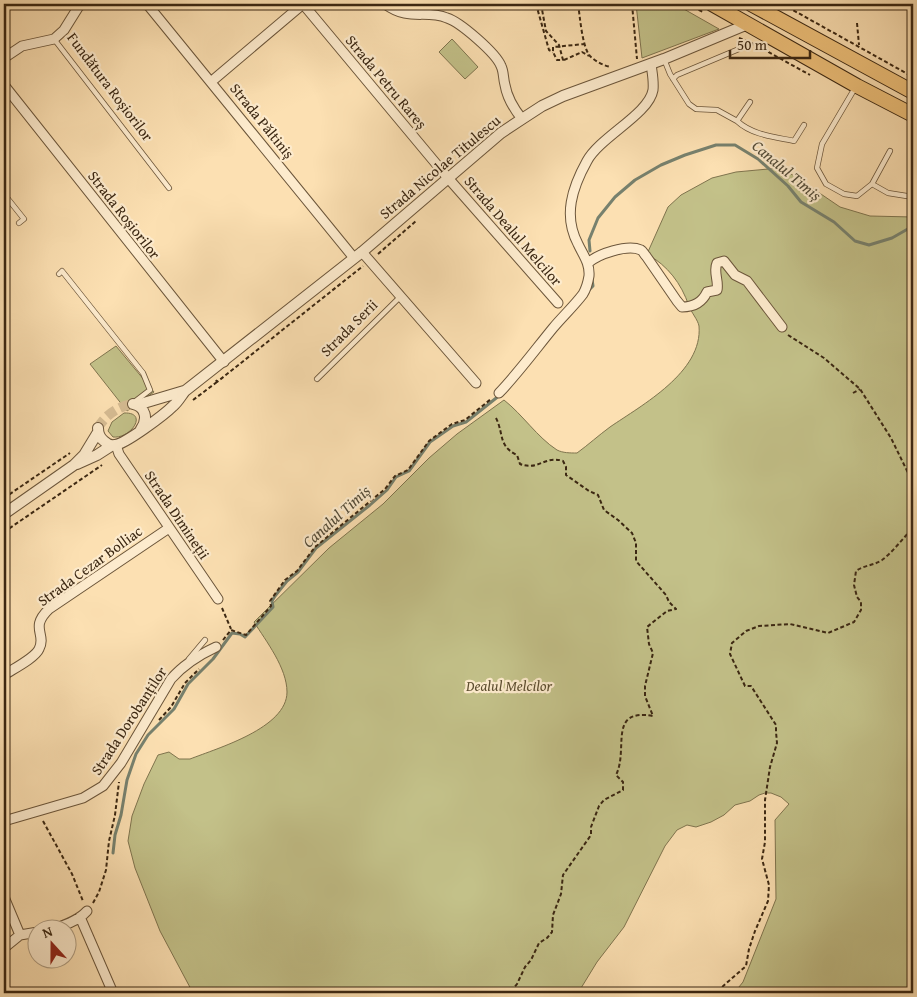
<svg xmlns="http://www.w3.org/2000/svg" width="917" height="997" viewBox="0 0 917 997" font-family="'Gentium Book Plus',serif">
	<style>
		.green { fill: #c3c189; stroke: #7f744e }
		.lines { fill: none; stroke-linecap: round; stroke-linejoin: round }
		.stream { stroke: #77816e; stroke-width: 3 }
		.tertiary-tunnel { stroke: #d5bb92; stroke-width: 10; stroke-dasharray: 10 5; stroke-linecap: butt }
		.service-casing { stroke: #6b553a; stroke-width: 6 }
		.minor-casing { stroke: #6b553a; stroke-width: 11 }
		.tertiary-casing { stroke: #6b553a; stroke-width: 12 }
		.primary-casing { stroke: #3b2712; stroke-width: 16 }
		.path { stroke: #3b2712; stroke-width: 2; stroke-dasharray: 4 2.5; stroke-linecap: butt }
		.service { stroke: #fdebcd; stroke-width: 4.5 }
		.minor { stroke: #fdebcd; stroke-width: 9 }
		.tertiary { stroke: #fdebcd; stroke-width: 10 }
		.primary { stroke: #eec079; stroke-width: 14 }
		.labels { text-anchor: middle; stroke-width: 4.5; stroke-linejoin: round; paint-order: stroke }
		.street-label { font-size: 15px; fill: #3b2712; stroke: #fdebcd }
		.park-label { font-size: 15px; font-style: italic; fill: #5d4e30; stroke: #fdebcd }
		.water-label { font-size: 16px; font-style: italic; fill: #544c38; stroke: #fdebcd }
	</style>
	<rect width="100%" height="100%" fill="#fce0b2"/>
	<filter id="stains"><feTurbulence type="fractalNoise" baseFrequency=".004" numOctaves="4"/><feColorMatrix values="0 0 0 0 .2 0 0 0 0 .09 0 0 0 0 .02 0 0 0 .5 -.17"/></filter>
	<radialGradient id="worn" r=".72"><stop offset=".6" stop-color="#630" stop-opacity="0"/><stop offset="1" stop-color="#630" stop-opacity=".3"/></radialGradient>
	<path class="green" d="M636,4H675L719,29L642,58Z
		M452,39L478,67L465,79L439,52Z
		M779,168L793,175L840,207L870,216L913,217V993H734L743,982L776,899L775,820L789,804L781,797L771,793H765L759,795L750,801L735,805L724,815L711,822L696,827L687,825L677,830L665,846L624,927L597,962L578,993H193L160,931L135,868L128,841L132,816L144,784L158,755L169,752L179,759H190C218,748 287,728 287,692C287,668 266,641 254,622L329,548L383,504L429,458L457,434L504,400C523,415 537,437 557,450C563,453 570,453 577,453C588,445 599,435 610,427C642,405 703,372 699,326C698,320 691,312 689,306C681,283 668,266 647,254L668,207L681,195L712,178L736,172Z
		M116,346L154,392L127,411L90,364Z
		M124,413C149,412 131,439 113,437L108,431L112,422Z"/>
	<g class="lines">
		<path class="stream" d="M590,251L589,240L598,218L615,197L635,180L661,165L685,155L716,145H735L758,159L788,186L801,202L834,222L855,241L869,245L892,238L913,226
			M588,291L593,286L592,279
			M113,853L115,835L121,815L127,780L136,754L148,735L174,709L188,684L213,659L232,633L240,634L245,637L273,607L272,601L275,596L287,581L298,572L316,548L370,505L387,490L396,477L409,471L430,442L453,426L466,422L500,395"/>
		<path class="tertiary-tunnel" d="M98,428C104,416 119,406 132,404"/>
		<defs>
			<path id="service" d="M54,39L169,188
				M664,59L670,74L689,104L696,109L717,110L737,121
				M673,79L677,75L739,49
				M855,88L822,144L817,168L826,184L844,194L857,196L872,184L890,151
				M750,102L737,121C752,135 775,137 794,141L804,125
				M872,184L888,193L913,197
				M4,194L24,219L19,223
				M59,274L62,271L143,373L150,390L133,403
				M317,379L400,297
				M189,659L205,640"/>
			<path id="minor" d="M147,4L354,258
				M303,4L448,178L558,303
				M385,4C410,22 424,9 447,18C460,22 496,53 501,66C504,72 503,78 505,85C507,97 514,109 522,119
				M4,58L22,46L54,39L64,30L79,6L83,4
				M212,81L303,4
				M4,85L224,362
				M362,252L476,383
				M588,263C598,254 627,244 641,250C643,251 644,254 646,256L677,301L682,307C693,307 702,303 707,292L717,290C719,280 713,272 717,263L724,261L735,275L747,281L782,327
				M499,393C519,372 535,350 553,328C562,317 574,306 583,294C586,289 588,282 589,276C590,263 583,255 578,244C563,216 572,188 587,161C600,137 649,114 653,90C654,81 652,72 651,64
				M116,445L119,454L218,599
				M4,675C13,669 35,658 39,649C47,634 29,628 49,609L169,528
				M4,821L83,798L103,786L121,763L171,679C184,664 199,655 216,647
				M4,897L20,935
				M80,917L113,993
				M50,930C63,926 78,921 87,911
				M4,948L20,935L38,932"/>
			<path id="tertiary" d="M133,404C146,407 148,419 141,429
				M137,405L184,391
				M98,428C98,433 100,438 104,441C107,444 110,446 115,445C125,444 164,415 173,406C178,402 181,396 185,391L362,252L501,133L522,119L542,106L563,96L664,59L748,24
				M77,464L97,455L111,446
				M4,514L74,465L84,455L98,432"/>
			<path id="primary" d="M712,4L857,86L913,115
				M751,4L913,92"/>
		</defs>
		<use href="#service" class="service-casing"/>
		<use href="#minor" class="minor-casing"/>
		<use href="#tertiary" class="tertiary-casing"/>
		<use href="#primary" class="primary-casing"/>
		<path class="path" d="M536,4L549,50L553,52
			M541,4L546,31L559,45L563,60H557L553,52V47L585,44
			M578,4C580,16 582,47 590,56C595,61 604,66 611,67
			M632,4L637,59
			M687,4L703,12
			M782,4L913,77
			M908,4L910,15H913
			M857,23L859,45
			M739,38L754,44L810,75
			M745,47L754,44
			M564,60L582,52L589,56
			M378,254L416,221
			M788,335L824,358L860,389L891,438L913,483
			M216,380L217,382L363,266
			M853,393L860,389
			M193,400L217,382
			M496,418C504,434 498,446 517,455L520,464C539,471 545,455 563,461L566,467V475L589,491L598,495L604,510L618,520L632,533L636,543V561L666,595L669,602L676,609L667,611L647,627L649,644L653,653L645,686V696L653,716C607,708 629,749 616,775L623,782V790L604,800L599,806L591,827V835L563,875L561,894L553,915L552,932L547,938L539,943L531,960L525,967L517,984L510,993
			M4,498L70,453
			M4,532L102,465
			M222,608L231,629
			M223,640L231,630L246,635L271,606L270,601L285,580L297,571L315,547L385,489L395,476L408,470L429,441L452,424L465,420L491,399
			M159,720L171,707L185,683L199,669
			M43,821L72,874L83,901
			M93,903L99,892L106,870L109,841L115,815L119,782
			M720,993L722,987L746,966L749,949L755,931L768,901L769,885L762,859L765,842V800L770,767L777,743L776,732V725L751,686H745L730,654L732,643L746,631L759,626L790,624L828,633L854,622L861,610V602L857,597L854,585L856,571C864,565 873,566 882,560C893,552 903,538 913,528"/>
		<use href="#service" class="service"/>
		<use href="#minor" class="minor"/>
		<use href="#tertiary" class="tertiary"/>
		<use href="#primary" class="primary"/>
	</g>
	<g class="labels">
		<g class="street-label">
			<text transform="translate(386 82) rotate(50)" y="5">Strada Petru Rareș</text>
			<text transform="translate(110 87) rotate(53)" y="5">Fundătura Roșiorilor</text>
			<text transform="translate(262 121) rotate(51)" y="5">Strada Păltiniș</text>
			<text transform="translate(440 167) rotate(-40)" y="5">Strada Nicolae Titulescu</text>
			<text transform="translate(124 215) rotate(52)" y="5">Strada Roșiorilor</text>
			<text transform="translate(513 231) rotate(49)" y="5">Strada Dealul Melcilor</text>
			<text transform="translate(349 328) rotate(-45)" y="5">Strada Serii</text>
			<text transform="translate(177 515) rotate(56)" y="5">Strada Dimineții</text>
			<text transform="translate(90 566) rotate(-36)" y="5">Strada Cezar Bolliac</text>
			<text transform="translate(129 721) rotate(-57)" y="5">Strada Dorobanților</text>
		</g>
		<g class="park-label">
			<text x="509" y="691">Dealul Melcilor</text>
		</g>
		<g class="water-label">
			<text transform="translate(787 170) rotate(40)" y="6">Canalul Timiș</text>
			<text transform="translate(336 516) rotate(-42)" y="6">Canalul Timiș</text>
		</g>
	</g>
	<rect width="917" height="997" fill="none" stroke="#fce0b2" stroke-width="20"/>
	<rect x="5" y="5" width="907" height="987" fill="none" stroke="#3b2712" stroke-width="2.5"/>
	<rect x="10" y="10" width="897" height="977" fill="none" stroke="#3b2712"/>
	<g transform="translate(52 944) rotate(339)"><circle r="24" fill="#fdebcd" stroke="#af9d82"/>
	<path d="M0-4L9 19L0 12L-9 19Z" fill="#8f2418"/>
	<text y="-8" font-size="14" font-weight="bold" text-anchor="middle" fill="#3b2712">N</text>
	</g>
	<path d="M730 50v8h80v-8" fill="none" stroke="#3b2712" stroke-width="2.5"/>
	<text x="737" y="50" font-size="15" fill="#3b2712" stroke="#fdebcd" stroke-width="4" paint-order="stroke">50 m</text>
	<rect width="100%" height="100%" filter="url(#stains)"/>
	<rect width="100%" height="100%" fill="url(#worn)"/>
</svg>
